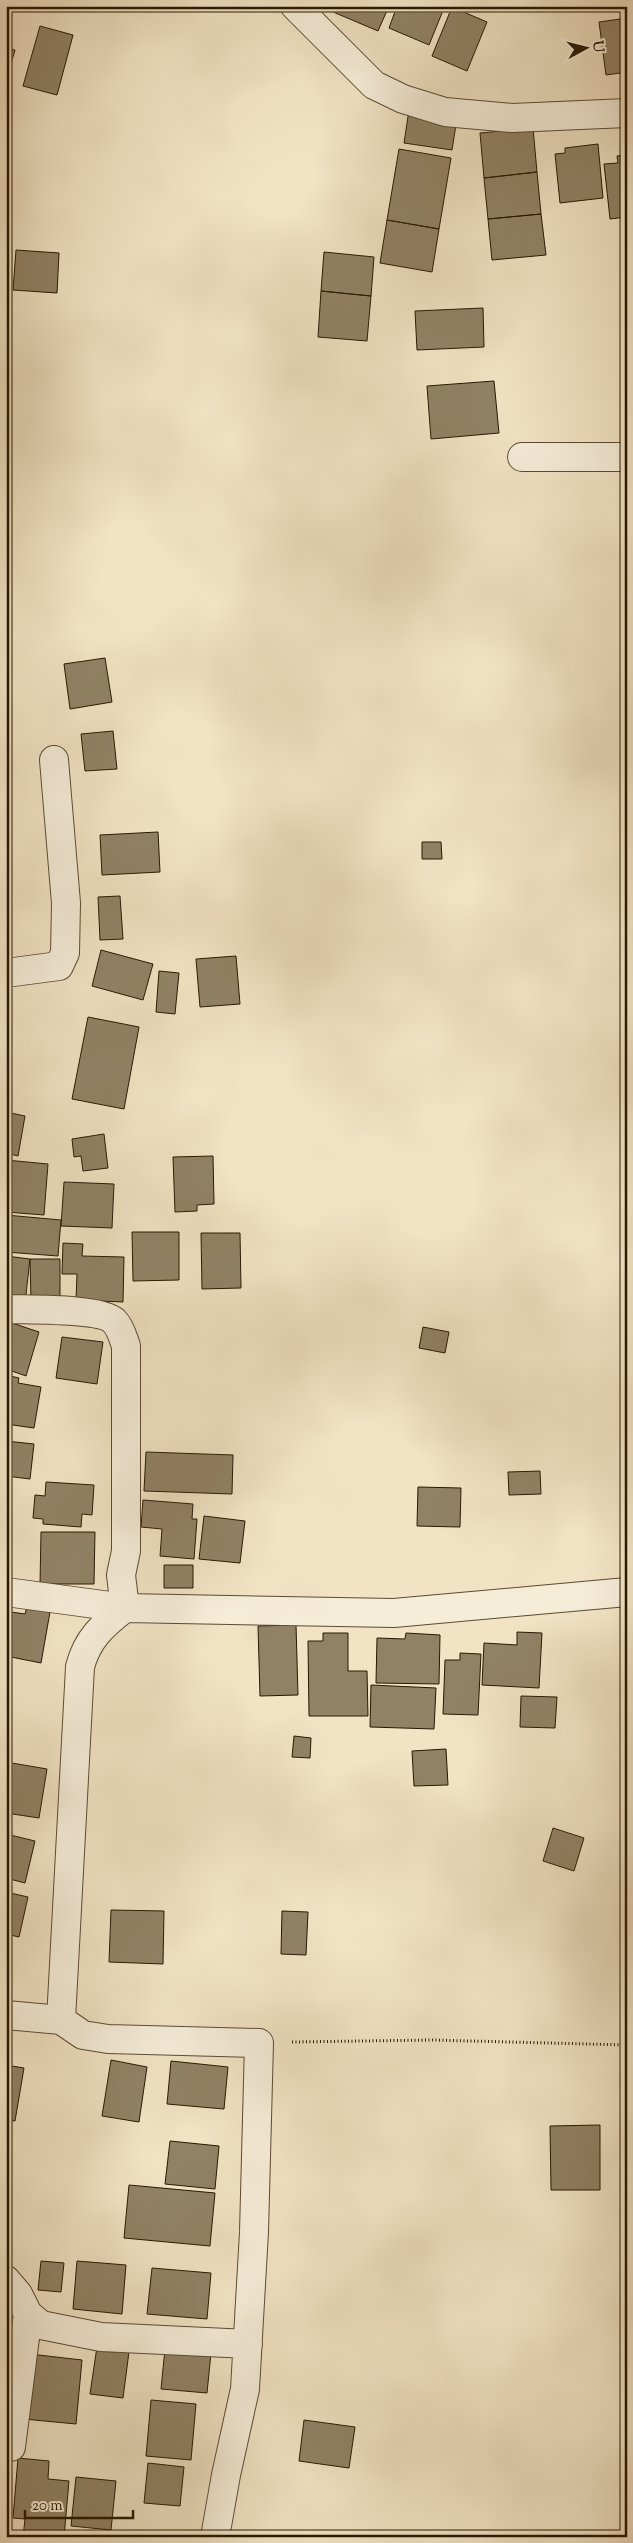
<svg xmlns="http://www.w3.org/2000/svg" width="633" height="2543" viewBox="0 0 633 2543" font-family="'Sorts Mill Goudy',serif">
	<style>
		.building { fill: #918266; stroke: #281801 }
		.lines { fill: none; stroke-linecap: round; stroke-linejoin: round }
		.minor-casing { stroke: #5a4b32; stroke-width: 30 }
		.path { stroke: #281801; stroke-width: 3; stroke-dasharray: 1 2.5; stroke-linecap: butt }
		.minor { stroke: #f6edd9; stroke-width: 28 }
	</style>
	<rect width="100%" height="100%" fill="#f1e3c4"/>
	<filter id="stains"><feTurbulence type="fractalNoise" baseFrequency=".004" numOctaves="4"/><feColorMatrix values="0 0 0 0 .2 0 0 0 0 .09 0 0 0 0 .02 0 0 0 .5 -.17"/></filter>
	<radialGradient id="worn" r=".72"><stop offset=".6" stop-color="#630" stop-opacity="0"/><stop offset="1" stop-color="#630" stop-opacity=".3"/></radialGradient>
	<path class="building" d="M319,6H389L378,31Z
		M397,6H439L444,8L429,45L389,28Z
		M452,7L487,22L467,71L432,56Z
		M627,18V72L606,75L599,22Z
		M40,26L73,35L57,95L23,86Z
		M6,48L15,50L6,81Z
		M409,110L457,118L452,150L404,143Z
		M533,128L537,172L484,178L480,133Z
		M598,144L603,198L560,203L555,154L565,153V148Z
		M399,149L451,158L439,229L387,220Z
		M627,155V217L610,219L604,164L618,163L617,156Z
		M537,172L541,214L488,219L484,178Z
		M541,214L546,255L492,260L488,219Z
		M387,220L439,229L432,272L380,263Z
		M16,250L59,253L57,293L13,290Z
		M324,252L374,257L371,296L321,291Z
		M321,291L371,296L367,341L318,337Z
		M483,308L484,347L417,350L415,311Z
		M494,381L499,433L431,439L427,386Z
		M105,658L112,702L70,709L64,664Z
		M113,731L117,769L85,771L81,734Z
		M158,832L160,872L102,875L100,835Z
		M422,842H441L442,859H422Z
		M120,896L123,939L100,940L98,897Z
		M101,950L153,964L143,1000L92,986Z
		M236,956L240,1004L200,1007L196,959Z
		M159,971L179,973L175,1014L156,1012Z
		M88,1017L139,1027L124,1109L72,1099Z
		M6,1112L25,1116L18,1156L6,1153Z
		M104,1134L108,1168L83,1171L81,1156L74,1157L72,1139Z
		M213,1156L214,1204L197,1205V1211L175,1212L173,1157Z
		M6,1160L48,1164L44,1215L6,1212Z
		M64,1182L114,1184L112,1228L61,1226Z
		M6,1215L61,1220L58,1256L6,1252Z
		M132,1232H179V1280L133,1281Z
		M201,1233H240L241,1288L202,1289Z
		M63,1243L83,1244L82,1256L124,1257L123,1302L76,1300L77,1274H62Z
		M6,1256L30,1259L25,1303L6,1301Z
		M30,1259H60V1300L31,1301Z
		M6,1321L39,1332L26,1376L6,1369Z
		M423,1327L449,1332L445,1353L419,1348Z
		M62,1337L103,1342L97,1384L56,1378Z
		M6,1375L19,1378L18,1383L41,1387L34,1428L6,1424Z
		M6,1441L34,1444L30,1479L6,1476Z
		M146,1452L233,1455L232,1494L144,1491Z
		M540,1471L541,1494L509,1495L508,1472Z
		M46,1482L94,1485L92,1515L82,1514L81,1527L43,1524V1519L33,1518L35,1495L45,1496Z
		M418,1487L461,1488L460,1527L417,1526Z
		M143,1500L193,1504L192,1519H197L194,1559L160,1556L162,1529L141,1527Z
		M204,1516L245,1521L240,1563L199,1559Z
		M41,1532H95L94,1584H40Z
		M164,1565H193V1588H164Z
		M27,1607L50,1612L41,1663L6,1656V1639L11,1612L25,1614Z
		M296,1625L298,1695L260,1696L258,1626Z
		M517,1632L542,1633L539,1688L482,1685L484,1643L517,1645Z
		M323,1633H348V1671H367L368,1716H309L308,1641H323Z
		M406,1633L440,1635L439,1684L376,1683L377,1638L405,1639Z
		M460,1653L481,1654L478,1715L443,1714L445,1660H460Z
		M371,1685L436,1688L434,1729L370,1727Z
		M521,1696L557,1697L555,1728L520,1727Z
		M294,1736L311,1738L310,1758L292,1757Z
		M446,1749L448,1785L414,1786L412,1751Z
		M6,1762L47,1769L39,1818L6,1813Z
		M553,1828L584,1838L574,1871L543,1861Z
		M6,1834L35,1841L25,1883L6,1878Z
		M6,1892L28,1897L19,1937L6,1934Z
		M111,1910L164,1911L163,1964L109,1962Z
		M282,1911L308,1912L306,1955L281,1954Z
		M111,2060L147,2067L139,2122L102,2116Z
		M171,2061L228,2067L224,2109L167,2104Z
		M6,2065L24,2068L15,2121L6,2120Z
		M600,2125V2190H551L550,2126Z
		M170,2141L219,2146L215,2189L165,2184Z
		M129,2185L215,2193L210,2246L124,2238Z
		M41,2261L64,2263L61,2292L38,2290Z
		M77,2261L126,2265L122,2314L73,2309Z
		M152,2268L211,2273L207,2319L147,2314Z
		M98,2340L130,2344L123,2398L90,2394Z
		M165,2349L211,2353L207,2393L161,2389Z
		M30,2354L82,2360L76,2424L24,2419Z
		M151,2400L196,2404L191,2460L146,2456Z
		M304,2420L355,2427L349,2468L299,2461Z
		M18,2458L49,2461L48,2479L69,2481L64,2537H23L25,2519L13,2518Z
		M148,2463L184,2467L180,2506L144,2503Z
		M76,2477L116,2481L111,2530L71,2526Z"/>
	<g class="lines">
		<defs>
			<path id="minor" d="M295,6L374,85L403,99L445,112L512,118L627,113
				M522,457H627
				M6,973L59,966L65,953L66,903L54,760
				M6,1309C28,1310 100,1308 114,1321C121,1328 123,1338 126,1346V1551L121,1575L125,1608
				M6,1592L125,1608L394,1613L627,1592
				M6,2015L61,2020L83,2035L108,2039L259,2043L254,2232L245,2389L226,2475L215,2537
				M61,2020L80,1667C87,1639 103,1625 125,1608
				M6,2280L18,2294L28,2314L41,2325L101,2337L248,2344
				M11,2447L28,2314"/>
		</defs>
		<use href="#minor" class="minor-casing"/>
		<path class="path" d="M292,2042L432,2040L627,2045"/>
		<use href="#minor" class="minor"/>
	</g>
	<rect width="633" height="2543" fill="none" stroke="#f1e3c4" stroke-width="25"/>
	<rect x="8" y="8" width="618" height="2528" fill="none" stroke="#281801" stroke-width="2.5"/>
	<rect x="12" y="12" width="608" height="2518" fill="none" stroke="#281801"/>
	<g transform="translate(586 48) rotate(83)" stroke="#f6edd9" stroke-width="4" paint-order="stroke">
	<path d="M0-4L9 19L0 12L-9 19Z" fill="#281801"/>
	<text y="-8" font-size="14" font-weight="bold" text-anchor="middle" fill="#281801">U</text>
	</g>
	<path d="M25 2510v8h108v-8" fill="none" stroke="#281801" stroke-width="2.5"/>
	<text x="32" y="2510" font-size="15" fill="#281801" stroke="#f6edd9" stroke-width="4" paint-order="stroke">20 m</text>
	<rect width="100%" height="100%" filter="url(#stains)"/>
	<rect width="100%" height="100%" fill="url(#worn)"/>
</svg>
